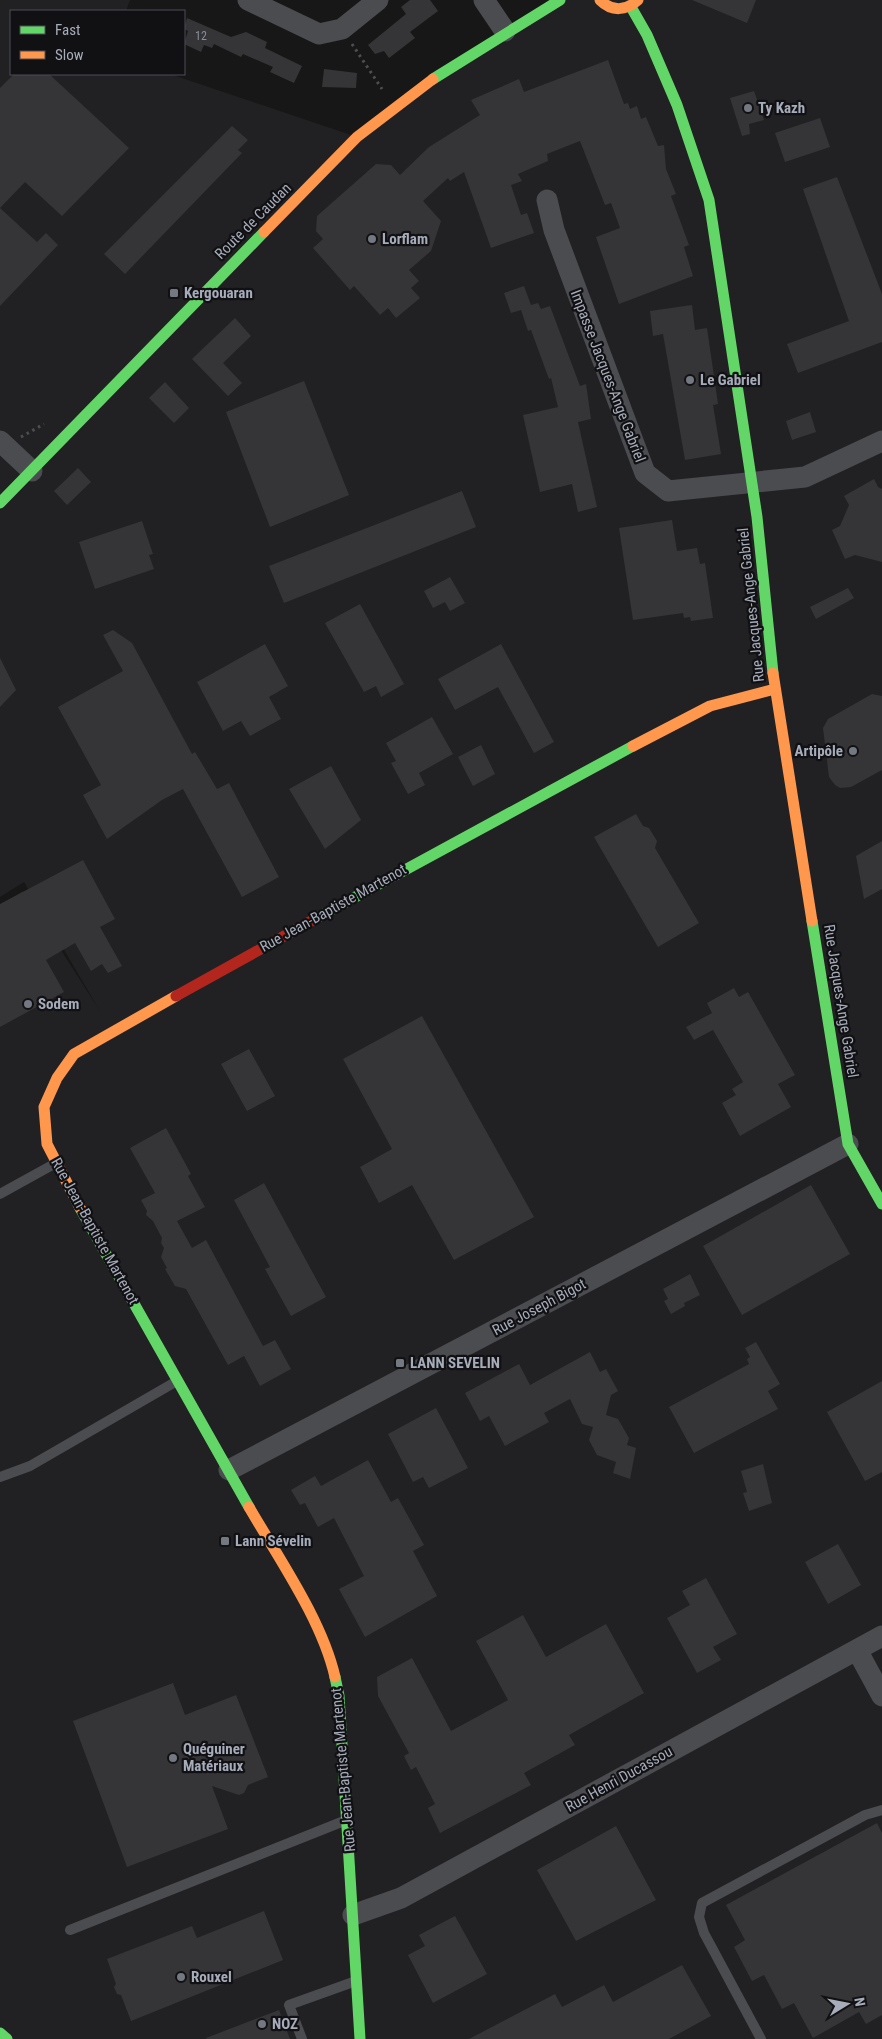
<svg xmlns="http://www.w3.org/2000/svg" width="882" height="2039" viewBox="0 0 882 2039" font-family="'Roboto Condensed',sans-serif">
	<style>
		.built { fill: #212123 }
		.building { fill: #353537 }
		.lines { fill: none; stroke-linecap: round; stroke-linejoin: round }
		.path { stroke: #4c4e52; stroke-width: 3; stroke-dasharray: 2.5 4; stroke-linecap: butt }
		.lane { stroke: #4b4c50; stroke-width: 10 }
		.street { stroke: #4b4c50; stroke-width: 21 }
		.fast { stroke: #63d668; stroke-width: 11 }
		.slow { stroke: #ff974d; stroke-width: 11 }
		.jam { stroke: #b3261e; stroke-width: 11 }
		.poi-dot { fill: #747881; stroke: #111113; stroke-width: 2 }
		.labels { text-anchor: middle; stroke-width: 4.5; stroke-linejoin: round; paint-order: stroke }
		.number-label { font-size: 12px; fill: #8a8e99 }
		.poi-label { font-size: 15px; font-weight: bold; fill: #a6acba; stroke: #111113; text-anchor: start }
		.street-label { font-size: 15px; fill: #a6acba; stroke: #111113 }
	</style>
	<rect width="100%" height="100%" fill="#171717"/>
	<path class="built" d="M0,0H130L126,11H11V74H170L357,137L560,0H882V2039H7L0,2033V905L23,891L100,1011L24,882L0,897Z"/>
	<path class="building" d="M410,0H430L438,11L410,32L415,38L389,58L384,51L375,54L368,45L406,14L401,7Z
		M692,0H756L747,23Z
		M187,18L231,37L246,32L267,42L265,48L302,66L294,83L270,72L273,67L243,54L241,57L214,44L212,48L204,45L201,52L184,44L188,31L184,29Z
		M608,60L624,104L628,103L630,109L637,106L641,119L646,117L658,146L664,145L666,169L676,194L671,196L689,245L684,247L693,276L619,304L596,237L620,228L611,203L605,205L580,141L547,154L548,161L518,174L522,181L511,185L521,215L527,213L534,233L491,248L464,172L450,181L448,178L423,201L441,221L431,251L409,270L419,281L411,288L420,298L396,318L388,308L380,315L354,286L350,290L313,248L323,239L316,231L317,216L376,164L391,165L400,175L429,147L480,115L471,100L519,79L524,92Z
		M324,69L357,73L356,88L322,87Z
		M14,74H49L129,148L62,216L25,182L0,208L37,242L46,233L58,245L0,306V88Z
		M754,91L764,120L749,124L750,134L742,136L730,98Z
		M820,118L830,147L785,162L775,133Z
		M232,126L248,140L238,150L242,153L125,274L104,254Z
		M837,177L882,294V342L798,373L787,344L849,321L803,189Z
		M524,286L531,305L538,303L541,309L550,306L580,386L586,384L591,419L578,422L597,507L578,512L572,484L540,492L523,415L558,407L551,378L549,379L531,330L528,331L521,310L511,313L504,293Z
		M692,305L695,330L707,328L718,404L713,405L721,454L685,460L663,334L653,336L650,311Z
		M235,318L251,336L223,363L242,383L228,396L192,359Z
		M304,381L349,495L270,527L226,412Z
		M165,382L189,408L174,423L149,398Z
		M810,412L816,432L792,440L786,421Z
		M78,468L91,482L67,505L54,491Z
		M874,479L878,487L882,489V562L855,555L845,559L832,530L840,526L849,505L844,496Z
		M462,491L476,527L284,603L269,566Z
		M672,520L677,551L697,548L700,564L705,563L713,618L691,621L690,617L684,618L683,613L633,620L619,528Z
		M142,521L153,554L149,555L154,569L95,589L79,542Z
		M450,577L465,603L450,611L445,602L433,608L424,591Z
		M848,588L854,598L816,619L810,607Z
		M360,604L404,684L381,697L376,686L364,692L325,623Z
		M113,630L132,643L192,754L195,752L217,789L229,783L279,877L242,897L183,789L162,800L107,839L83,795L101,785L58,707L123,671L103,635Z
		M265,644L288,686L269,697L281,719L250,736L241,721L223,731L197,682Z
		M501,644L554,742L534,753L498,687L455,710L438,679Z
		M0,658L16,690L0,707Z
		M872,694L882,696V770L851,787L840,788L835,785L829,777L823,728L828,719Z
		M432,717L453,754L419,773L425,785L408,794L391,763L396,761L386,743Z
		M481,745L495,774L473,786L458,757Z
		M331,766L361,820L325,849L289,789Z
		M636,814L643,826L649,828L657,841L655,848L699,923L658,947L594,837Z
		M882,841V889L864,899L856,856Z
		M83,860L115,919L100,927L122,966L108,973L102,964L91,971L75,943L46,960L64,992L0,1027V904Z
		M734,988L739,997L748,992L795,1075L778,1084L791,1107L740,1136L722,1103L736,1095L732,1089L743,1082L713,1030L694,1040L686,1027L712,1013L707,1003Z
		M422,1016L534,1217L454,1260L412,1185L379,1203L360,1167L392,1149L343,1059Z
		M249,1049L275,1096L247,1111L221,1064Z
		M166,1128L191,1174L188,1176L205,1207L177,1221L192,1248L206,1240L263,1346L275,1340L291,1369L260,1386L244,1356L228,1365L186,1289L175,1286L165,1269L167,1268L161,1257L164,1248L161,1243L162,1238L153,1221L146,1215L147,1211L141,1200L155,1193L130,1148Z
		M264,1183L326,1297L291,1316L265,1269L270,1267L234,1200Z
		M811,1185L850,1254L742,1315L703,1246Z
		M690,1274L700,1295L684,1303L685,1306L671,1314L664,1301L668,1299L663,1289Z
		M756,1342L780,1384L768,1391L778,1409L694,1453L669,1407L749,1364L747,1359L750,1357L745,1348Z
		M590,1352L600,1372L606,1369L618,1391L611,1395L606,1415L618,1419L629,1438L627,1445L636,1448L630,1479L613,1473L616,1462L597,1455L589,1440L593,1427L582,1424L570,1399L544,1413L549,1422L505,1446L489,1416L480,1421L465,1393L519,1364L530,1385Z
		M882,1381V1472L865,1481L827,1412Z
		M436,1408L468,1468L429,1488L423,1477L413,1482L388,1434Z
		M368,1460L391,1502L398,1498L424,1545L413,1551L437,1596L365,1637L339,1589L364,1576L334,1518L318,1527L305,1503L300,1505L291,1490L315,1476L321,1486Z
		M763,1464L772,1503L749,1511L743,1493L747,1492L741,1471Z
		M838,1544L861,1585L828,1604L805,1562Z
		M706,1578L737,1634L713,1647L721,1660L697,1673L667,1618L690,1605L682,1591Z
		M523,1615L546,1657L606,1624L644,1693L569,1735L575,1745L524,1773L531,1785L440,1833L428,1808L435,1804L416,1767L411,1770L404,1756L409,1753L378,1696L377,1677L412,1658L451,1731L508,1700L476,1641Z
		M173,1683L185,1715L236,1695L268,1777L248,1785L244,1793L239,1795L212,1786L228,1829L127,1867L73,1721Z
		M877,1823L882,1833V2015L866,2024L859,2012L813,2038L794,2003L782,2009L764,1975L752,1981L734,1947L745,1940L726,1905Z
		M616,1826L656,1900L576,1941L537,1870Z
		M264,1911L283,1960L131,2021L121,1995L117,1994L114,1987L116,1984L107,1959L192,1926L197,1938Z
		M455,1916L487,1974L433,2003L408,1955L425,1946L419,1935Z
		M682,1965L711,2016L669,2039H469L555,1994L562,2007L604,1985L613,2002Z
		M279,2010L290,2039H207L206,2038Z"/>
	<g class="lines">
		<path class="path" d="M352,44L382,89
			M21,437L44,424"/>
		<path class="lane" d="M0,1194L56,1163
			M0,1477L30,1466L177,1381
			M70,1930L344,1821
			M302,2039L289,2005L356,1981
			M761,2039L704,1933L699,1917L702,1903L865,1815L882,1810"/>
		<path class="street" d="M248,0L319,34L342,29L378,0
			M484,0L505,31
			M547,200L554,230L645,473L668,491L805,477L882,441
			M0,441L32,471
			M229,1470L848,1144
			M857,1650L882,1696
			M353,1915L401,1898L882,1636"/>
		<path class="fast" d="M631,7L647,35L677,105L709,200L757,517L773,673
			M433,79L560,0
			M0,503L264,232
			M313,920L633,746
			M812,921L848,1144L882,1204
			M80,1208L249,1507
			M335,1677L339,1696L360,2039
			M0,2033L7,2039"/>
		<path class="slow" d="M600,0C612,12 626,11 638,0
			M264,232L357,137L433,79
			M773,673L812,921
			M633,746L710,706L775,689
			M80,1208L47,1144L44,1107L57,1078L74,1054L176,996
			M249,1507C279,1559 322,1620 335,1677"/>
		<path class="jam" d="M176,996L313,920"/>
	</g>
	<g class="poi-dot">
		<circle cx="748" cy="108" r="5"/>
		<circle cx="372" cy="239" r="5"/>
		<rect x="169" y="288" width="10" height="10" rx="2.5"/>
		<circle cx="690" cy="380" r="5"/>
		<circle cx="853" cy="751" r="5"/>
		<circle cx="28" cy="1004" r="5"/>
		<rect x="395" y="1358" width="10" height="10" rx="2.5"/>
		<rect x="220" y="1536" width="10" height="10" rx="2.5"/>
		<circle cx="173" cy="1758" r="5"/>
		<circle cx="181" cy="1977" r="5"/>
		<circle cx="262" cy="2024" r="5"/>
	</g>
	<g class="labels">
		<g class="number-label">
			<text x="201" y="40">12</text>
		</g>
		<g class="poi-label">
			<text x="758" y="113">Ty Kazh</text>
			<text x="382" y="244">Lorflam</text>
			<text x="184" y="298">Kergouaran</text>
			<text x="700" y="385">Le Gabriel</text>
			<text x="843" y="756" text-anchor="end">Artipôle</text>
			<text x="38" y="1009">Sodem</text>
			<text x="410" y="1368">LANN SEVELIN</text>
			<text x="235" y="1546">Lann Sévelin</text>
			<text x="183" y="1754">Quéguiner<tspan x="183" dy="17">Matériaux</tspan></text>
			<text x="191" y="1982">Rouxel</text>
			<text x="272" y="2029">NOZ</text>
		</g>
		<g class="street-label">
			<text transform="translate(253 221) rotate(-45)" y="5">Route de Caudan</text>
			<text transform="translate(608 376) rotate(69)" y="5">Impasse Jacques-Ange Gabriel</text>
			<text transform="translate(751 605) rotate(-96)" y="5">Rue Jacques-Ange Gabriel</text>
			<text transform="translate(333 908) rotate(-29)" y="5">Rue Jean-Baptiste Martenot</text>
			<text transform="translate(841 1001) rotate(81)" y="5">Rue Jacques-Ange Gabriel</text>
			<text transform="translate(95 1231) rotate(61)" y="5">Rue Jean-Baptiste Martenot</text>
			<text transform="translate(539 1307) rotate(-28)" y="5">Rue Joseph Bigot</text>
			<text transform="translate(343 1770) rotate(-95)" y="5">Rue Jean-Baptiste Martenot</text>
			<text transform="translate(619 1779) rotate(-29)" y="5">Rue Henri Ducassou</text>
		</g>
	</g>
	<rect x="10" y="10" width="175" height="65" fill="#111113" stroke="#4d4f56"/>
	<rect x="20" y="26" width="25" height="8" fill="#63d668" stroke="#4d4f56"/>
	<text x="55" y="35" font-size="15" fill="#a6acba">Fast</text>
	<rect x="20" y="51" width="25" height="8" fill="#ff974d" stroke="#4d4f56"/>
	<text x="55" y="60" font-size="15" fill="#a6acba">Slow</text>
	<g transform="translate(847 2004) rotate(80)" stroke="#111113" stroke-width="4" paint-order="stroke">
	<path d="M0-4L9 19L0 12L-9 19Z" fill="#a6acba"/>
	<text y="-8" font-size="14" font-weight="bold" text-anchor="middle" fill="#a6acba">N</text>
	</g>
</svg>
